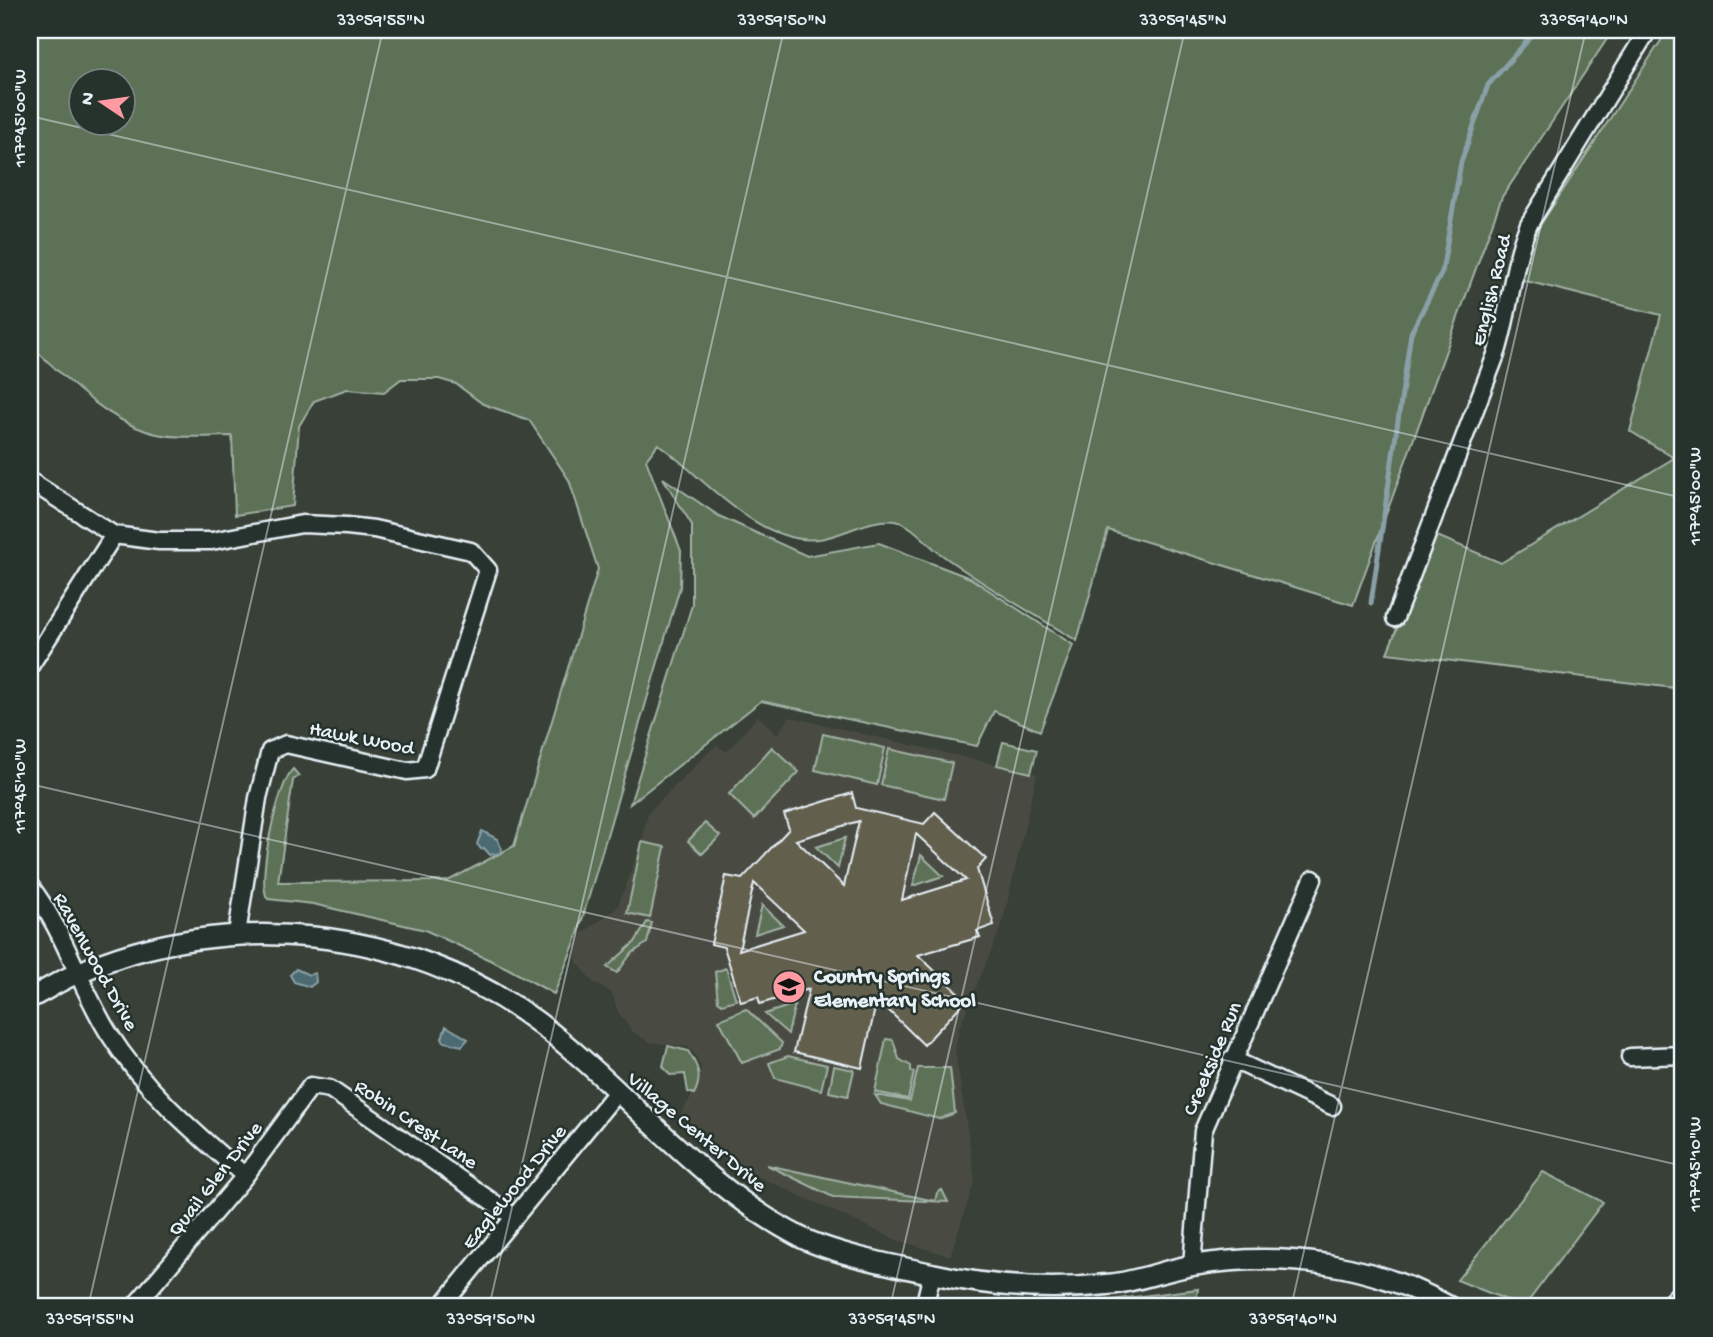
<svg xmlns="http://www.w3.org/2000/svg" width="1713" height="1337" viewBox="0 0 1713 1337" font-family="'Gochi Hand',sans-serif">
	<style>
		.built { fill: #494c42 }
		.green { fill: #5b7155; stroke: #a2b1a6; stroke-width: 2; fill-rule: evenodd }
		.water { fill: #4b6a72; stroke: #8aa0a8; stroke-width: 2 }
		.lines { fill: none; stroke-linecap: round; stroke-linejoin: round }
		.stream { stroke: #8aa0a8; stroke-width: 5 }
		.building { fill: #645f4d; stroke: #e8f1f8; stroke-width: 2; fill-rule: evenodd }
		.minor-casing { stroke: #e8f1f8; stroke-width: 21 }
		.tertiary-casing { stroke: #e8f1f8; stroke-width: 24 }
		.minor { stroke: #26332d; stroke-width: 16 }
		.tertiary { stroke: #26332d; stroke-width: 19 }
		.ticks { fill: none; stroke: #e8f1f8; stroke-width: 2; stroke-opacity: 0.45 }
		.labels { text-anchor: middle; stroke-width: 5; stroke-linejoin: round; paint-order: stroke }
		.street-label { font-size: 21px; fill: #e8f1f8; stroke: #26332d }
		.poi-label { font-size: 21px; font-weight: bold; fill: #e8f1f8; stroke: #26332d; text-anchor: start }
		.neatline { fill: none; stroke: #e8f1f8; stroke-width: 2.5 }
		.ticks-label { font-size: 18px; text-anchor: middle; fill: #e8f1f8 }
	</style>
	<rect width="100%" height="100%" fill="#394037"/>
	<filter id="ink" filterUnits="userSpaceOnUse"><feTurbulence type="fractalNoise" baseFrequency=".0143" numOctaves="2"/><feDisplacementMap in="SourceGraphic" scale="14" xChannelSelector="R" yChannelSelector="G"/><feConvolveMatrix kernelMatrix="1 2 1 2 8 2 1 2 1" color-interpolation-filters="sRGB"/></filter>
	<g filter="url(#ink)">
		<path class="built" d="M758,716L777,735L790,717L1037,774L1002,925L959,1028L955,1050L975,1180L950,1256L897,1240L731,1164L677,1120L700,1082L701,1068L696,1056L688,1047L649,1042L633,1032L618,1012L612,993L593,982L576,960L577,937L617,908L642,842L648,813L716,745L727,752Z"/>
		<path class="green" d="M30,30H1613L1502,197L1353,605L1108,530L1077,641C1031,612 982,585 938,552C925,542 913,525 896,521C871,517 843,536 819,539C758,546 703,476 658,444L646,460L681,551L680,587L577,937L554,994L507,968L425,930L313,904L268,899C255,885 278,783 293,769L299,776L293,780L278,882L448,881L514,846L598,569L569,480L529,420L483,404L456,384L439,379H401L384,392L347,389L314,401L299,426L293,506L235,515L232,436C205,436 172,440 146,431C101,416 64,376 30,345ZM80,80H122V122H80Z
			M1668,30H1683V689L1387,653L1435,535L1501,563L1674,458L1630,431L1661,315L1522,280L1529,248L1539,227Z
			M663,478L719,516L807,556L879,543L970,578L1073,645L1040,731L994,711L977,746L761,701L630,804L692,605V525Z
			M823,734L885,748L877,785L815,770Z
			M1003,742L1037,750L1031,773L997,765Z
			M772,747L799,772L754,819L729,794Z
			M889,749L952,763L944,799L881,785Z
			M705,823L720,836L702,854L688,841Z
			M845,838L838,868L816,847Z
			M642,842L665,847L650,918L627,913Z
			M921,855L943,876L913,886Z
			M762,905L783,925L755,934Z
			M647,922L652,923L647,943L631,954L617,973L607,967L635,942Z
			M726,968L736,1000L722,1004L718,1001L715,972Z
			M795,1004L788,1034L765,1014Z
			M746,1009L782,1043L780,1049L742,1063L719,1020Z
			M886,1039L893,1040L899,1059L911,1066V1071L914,1072L908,1099L875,1092Z
			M668,1046L688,1051C698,1066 703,1077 694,1094L688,1092L685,1074L670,1075L663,1066Z
			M788,1056L827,1065L821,1090L775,1078L769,1063Z
			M834,1066L854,1070L848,1096L829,1092Z
			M918,1068H950L955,1113L939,1119L881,1104L875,1095L910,1101Z
			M767,1165L935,1201L937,1193L942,1190L948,1202L833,1197Z
			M1543,1172L1603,1202L1524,1307L1457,1280Z
			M1198,1289L1195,1307H1055Z"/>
		<path class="water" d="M482,831L497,839L502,849L500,853L490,855L484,848L481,849L477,844Z
			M296,969L309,975L315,973L316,982L310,987L294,982L290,975Z
			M446,1026L468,1039L462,1046L444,1042L442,1038Z"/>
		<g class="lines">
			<path class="stream" d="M1371,603L1411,333L1442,272L1461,162L1488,85L1537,30"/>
		</g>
		<path class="building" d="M852,793L856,808L924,824L935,812L986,859L977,869L994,925L977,931L980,937L918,955L966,1000L924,1045L877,999L862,1068L794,1052L809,989L760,1004L758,997L741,1002L724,947L711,944L726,876L742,879L789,829L784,814ZM859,821L844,886L796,840ZM916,834L966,880L902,900ZM754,883L804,930L739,950Z"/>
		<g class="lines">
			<defs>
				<path id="minor" d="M30,481L114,535L159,541H212L302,524L347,526L374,529L471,551L488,570L425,769L407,771L286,744L270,751L258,798L237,934
					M1395,618L1497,352C1510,310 1512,264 1529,224L1648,30
					M30,666L114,535
					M30,886C64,930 79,985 108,1032C144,1090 194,1132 245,1176
					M1630,1057L1683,1055
					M1232,1059L1332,1106
					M1192,1265L1203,1131L1313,879
					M30,1303L33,1307
					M134,1307L245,1176L311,1086L330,1089L514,1217
					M441,1307L617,1092
					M924,1307L932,1274
					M1666,1307L1683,1290"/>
				<path id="tertiary" d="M30,998C46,990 61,980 78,973C224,908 407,926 536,1021C627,1089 697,1184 800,1237C834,1254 896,1266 934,1274C992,1287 1053,1291 1112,1284C1140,1281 1167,1269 1195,1265C1283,1251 1372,1263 1450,1307"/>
			</defs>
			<use href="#minor" class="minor-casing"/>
			<use href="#tertiary" class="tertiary-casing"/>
			<use href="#minor" class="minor"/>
			<use href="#tertiary" class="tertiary"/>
		</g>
	</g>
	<path class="ticks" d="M30,116L1683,498M30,784L1683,1166M88,1307L383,30M489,1307L784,30M890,1307L1185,30M1291,1307L1586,30"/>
	<defs>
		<symbol id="school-disc" viewBox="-11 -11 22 22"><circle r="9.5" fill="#ff9aa2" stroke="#26332d"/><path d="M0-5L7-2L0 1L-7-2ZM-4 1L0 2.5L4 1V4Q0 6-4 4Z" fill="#111"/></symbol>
	</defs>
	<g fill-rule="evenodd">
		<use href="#school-disc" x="770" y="968" width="38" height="38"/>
	</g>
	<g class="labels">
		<g class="street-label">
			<text transform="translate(1490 290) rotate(-76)" y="7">English Road</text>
			<text transform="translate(362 737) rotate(11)" y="7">Hawk Wood</text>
			<text transform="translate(97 961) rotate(61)" y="7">Ravenwood Drive</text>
			<text transform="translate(1211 1058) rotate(-67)" y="7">Creekside Run</text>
			<text transform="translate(417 1123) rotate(34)" y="7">Robin Crest Lane</text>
			<text transform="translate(698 1131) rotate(40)" y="7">Village Center Drive</text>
			<text transform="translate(214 1178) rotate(-52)" y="7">Quail Glen Drive</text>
			<text transform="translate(513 1186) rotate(-51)" y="7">Eaglewood Drive</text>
		</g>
		<g class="poi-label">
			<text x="814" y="982">Country Springs<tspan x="814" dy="24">Elementary School</tspan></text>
		</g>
	</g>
	<rect width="1713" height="1337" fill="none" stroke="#26332d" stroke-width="77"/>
	<g transform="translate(102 102) rotate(283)"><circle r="33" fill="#26332d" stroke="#747f7e" stroke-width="2"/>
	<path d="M0-5L12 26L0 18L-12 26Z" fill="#ff9aa2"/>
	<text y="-10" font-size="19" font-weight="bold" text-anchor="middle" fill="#e8f1f8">N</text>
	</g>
	<rect x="38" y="38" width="1636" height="1260" class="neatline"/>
	<g class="ticks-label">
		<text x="381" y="25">33°59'55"N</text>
		<text x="782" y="25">33°59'50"N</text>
		<text x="1183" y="25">33°59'45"N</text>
		<text x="1584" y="25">33°59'40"N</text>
		<text transform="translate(19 118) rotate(-90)" y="6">117°45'00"W</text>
		<text transform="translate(1694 496) rotate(-90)" y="6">117°45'00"W</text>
		<text transform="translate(19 786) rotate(-90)" y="6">117°45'10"W</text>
		<text transform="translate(1694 1164) rotate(-90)" y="6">117°45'10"W</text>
		<text x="90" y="1324">33°59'55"N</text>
		<text x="491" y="1324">33°59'50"N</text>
		<text x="892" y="1324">33°59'45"N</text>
		<text x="1293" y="1324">33°59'40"N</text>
	</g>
</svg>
